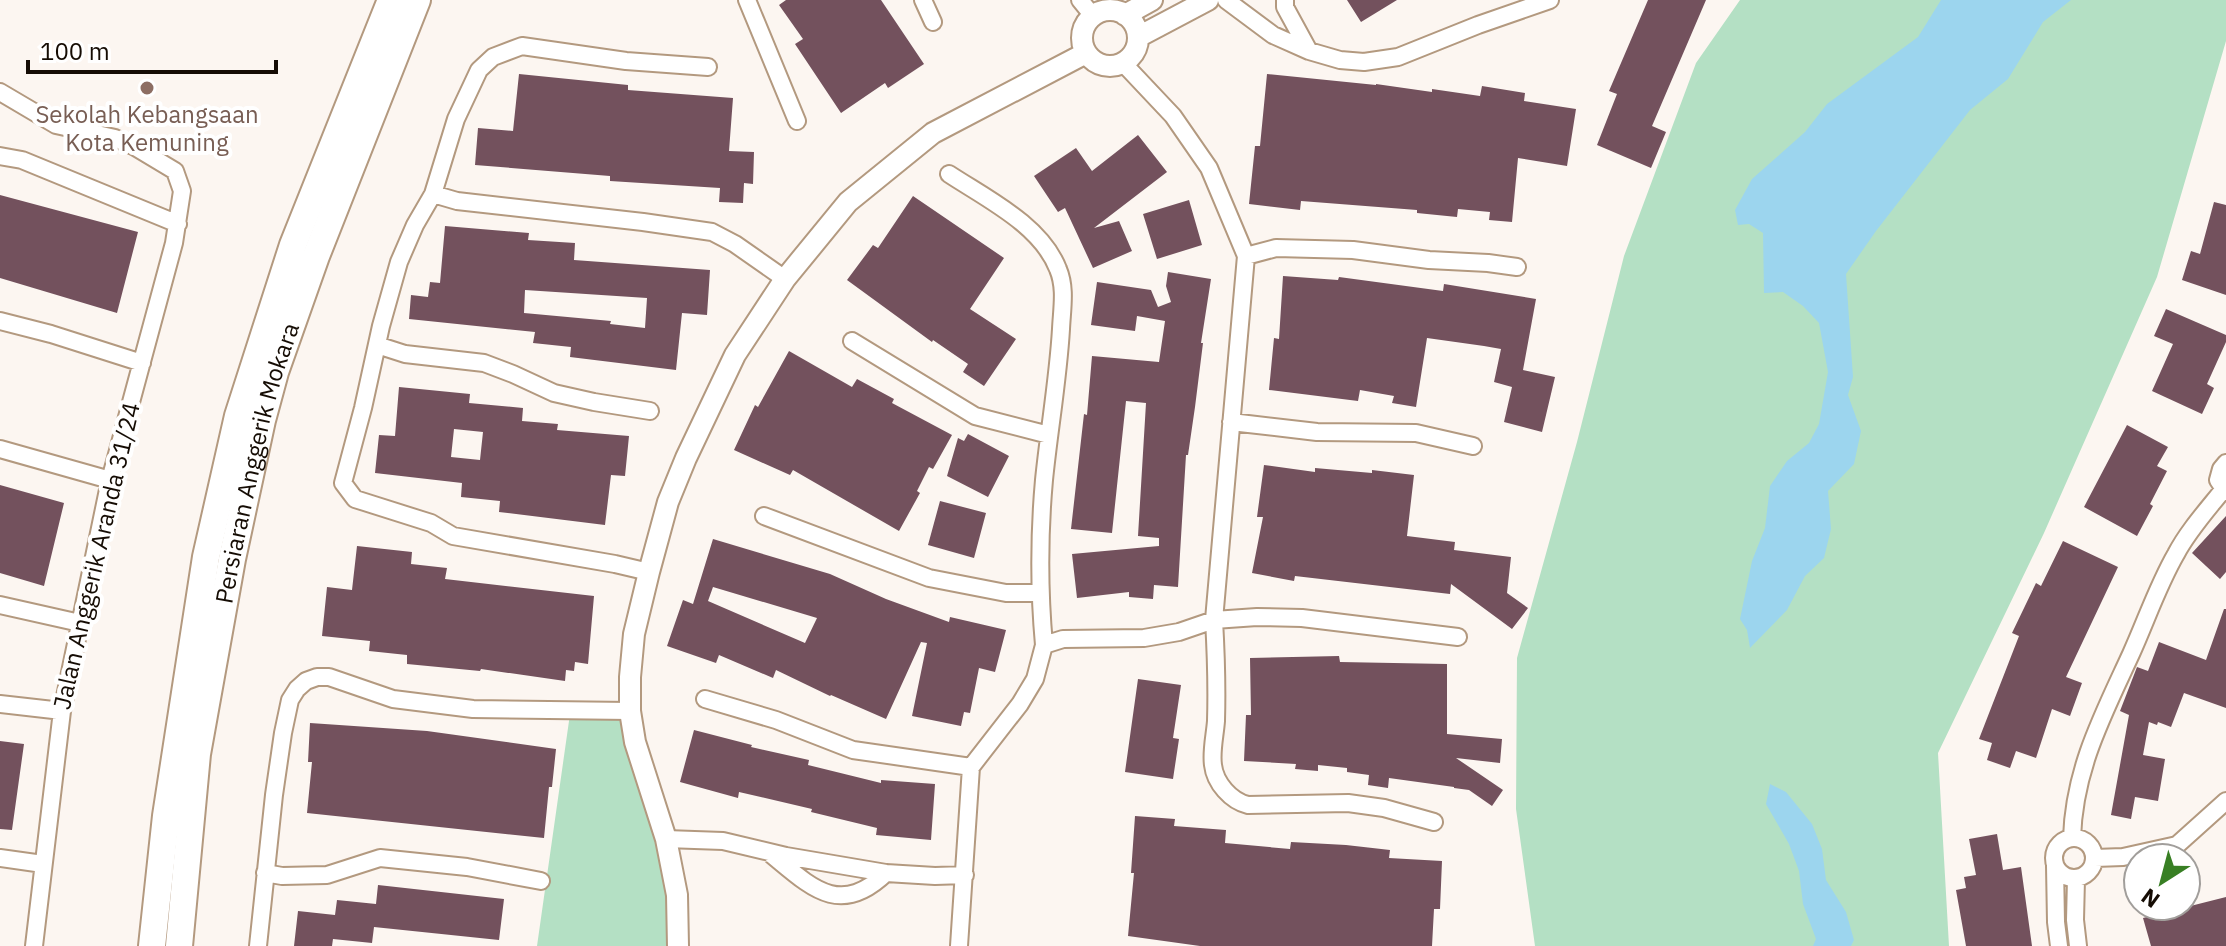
<svg xmlns="http://www.w3.org/2000/svg" width="2226" height="946" viewBox="0 0 2226 946" font-family="'IBM Plex Sans',sans-serif">
	<style>
		.green { fill: #b4e0c4 }
		.water { fill: #9cd5ee }
		.building { fill: #73515d; fill-rule: evenodd }
		.lines { fill: none; stroke-linecap: round; stroke-linejoin: round }
		.minor-casing { stroke: #b3997f; stroke-width: 20 }
		.tertiary-casing { stroke: #b3997f; stroke-width: 24 }
		.primary-casing { stroke: #b3997f; stroke-width: 30 }
		.minor { stroke: #fff; stroke-width: 16 }
		.tertiary { stroke: #fff; stroke-width: 20 }
		.primary { stroke: #fff; stroke-width: 26 }
		.education-dot { fill: #8d6e63; stroke: #fff; stroke-width: 3 }
		.labels { text-anchor: middle; stroke-width: 8; stroke-linejoin: round; paint-order: stroke }
		.education-label { font-size: 24px; fill: #785e54; stroke: #fff }
		.street-label { font-size: 24px; fill: #150c04; stroke: #fff }
	</style>
	<rect width="100%" height="100%" fill="#fcf6f1"/>
	<path class="green" d="M1740,0H2226V41L2157,277L2044,533L1938,753L1949,946H1535L1516,809L1517,658L1577,442L1624,256L1696,63Z
		M570,714L641,721L666,817L674,946H537Z"/>
	<path class="water" d="M1941,0H2071L2043,22L2008,79L1970,110L1876,231L1846,274L1853,377L1848,395L1861,431L1854,464L1828,491L1831,529L1824,558L1805,576L1787,610L1750,648L1747,630L1740,619L1752,561L1765,528L1770,486L1787,461L1809,443L1819,424L1828,372L1819,323L1803,306L1783,292L1764,293L1763,233L1749,224L1738,225L1735,210L1752,179L1805,132L1827,104L1918,37Z
		M1770,784L1786,792L1812,824L1822,849L1826,880L1846,912L1854,940L1851,946H1813L1816,939L1803,904L1799,871L1789,844L1766,804Z"/>
	<path class="building" d="M786,0H881L924,64L888,88L885,83L841,113L795,44L803,39L779,5Z
		M1347,0H1397L1361,22Z
		M1648,0H1706L1652,126L1666,132L1651,168L1597,145L1617,94L1609,91Z
		M519,74L628,85V90L733,98L729,151L754,152L753,184L744,183L743,203L719,202L720,188L610,181V176L475,165L478,128L513,131Z
		M1267,74L1376,85V84L1432,92V89L1480,96L1482,86L1525,93L1524,101L1576,109L1567,166L1518,158L1512,222L1489,220L1490,212L1458,209L1457,217L1417,213V210L1301,201L1300,210L1249,204L1255,146H1260Z
		M1138,135L1167,172L1094,228L1119,221L1132,251L1093,268L1065,208L1058,212L1034,176L1076,148L1092,171Z
		M0,195L138,232L117,313L0,278Z
		M913,196L1004,258L970,309L1016,339L984,386L963,372L968,364L933,340L932,342L847,280L873,245L878,248Z
		M1189,200L1202,245L1157,259L1143,214Z
		M2214,202L2226,205V295L2182,280L2191,251L2200,254Z
		M445,226L529,233L528,240L575,243L574,260L710,270L707,315L682,313L676,370L570,357L571,347L533,343L535,332L409,319L411,295L428,297L430,282L440,283ZM525,290L647,298L645,328L610,324L611,321L524,313Z
		M1168,272L1211,279L1201,343H1203L1195,407L1188,455H1186L1178,587L1154,585L1153,599L1129,597V592L1077,598L1072,554L1159,546V538L1138,536L1146,403L1126,401L1112,533L1071,529L1084,414L1087,415L1092,356L1159,362L1165,321L1137,316L1135,331L1091,325L1097,282L1151,290L1158,307L1171,302L1166,286Z
		M1283,276L1338,280L1339,277L1443,291L1444,284L1536,299L1523,370L1555,377L1542,432L1504,422L1512,387L1494,382L1501,349L1484,346L1427,338L1416,407L1392,403L1394,396L1360,390L1358,401L1269,390L1274,338L1279,339Z
		M2166,309L2226,335V342L2207,384L2214,388L2202,414L2152,391L2173,344L2154,336Z
		M789,351L852,387L857,379L894,399L892,403L952,435L933,469L929,467L917,491L920,493L899,531L793,470L790,475L734,450L755,405L758,407Z
		M399,387L470,394L469,403L523,408L522,421L558,424L557,430L629,436L625,476L611,475L605,525L499,512L500,501L461,497L462,483L375,473L379,435L395,436ZM454,429L483,432L480,460L451,457Z
		M2127,425L2168,447L2157,466L2167,471L2150,504L2153,506L2137,536L2084,507Z
		M968,434L1009,456L988,497L947,476L958,438L964,441Z
		M1264,465L1315,472V468L1372,473V470L1414,475L1407,536L1455,542L1454,550L1511,557L1507,593L1528,608L1512,629L1451,584L1450,594L1295,576L1294,581L1252,573L1263,517H1257Z
		M0,485L64,503L44,586L0,573Z
		M940,501L986,513L974,558L928,545Z
		M2226,516V572L2220,579L2192,553Z
		M713,539L830,574L886,599L949,622L950,617L1006,630L995,672L979,668L970,713L964,712L961,726L912,716L927,643L921,642L886,719L831,695L830,696L776,670L773,678L719,655L716,663L667,646L683,600L693,604ZM713,587L817,618L805,643L708,601Z
		M2063,541L2118,567L2066,677L2082,683L2070,716L2052,709L2036,758L2016,751L2010,768L1987,760L1992,743L1979,739L2019,636L2012,633L2036,583L2041,586Z
		M357,546L412,552L411,564L447,568L445,579L594,596L588,664L575,662L574,671L566,670L565,681L481,669L480,671L407,664V655L369,651L370,641L322,636L327,587L352,590Z
		M2224,609H2226V708L2184,693L2171,727L2158,722L2157,725L2149,722L2143,755L2165,759L2158,801L2135,797L2131,819L2111,815L2129,715L2120,711L2137,667L2148,671L2159,642L2206,660Z
		M1339,656L1340,662L1447,664V734L1502,739L1500,763L1456,758L1503,790L1492,806L1469,790L1454,788V787L1389,778L1388,788L1368,785L1369,775L1347,772V768L1318,765V771L1295,769L1296,764L1244,761L1246,715H1251L1250,658Z
		M1138,679L1181,685L1173,738L1179,739L1173,779L1125,772Z
		M310,723L427,731L556,749L552,787H549L544,838L307,813L312,762H308Z
		M694,730L752,745L751,747L809,760L808,765L881,783V780L935,784L931,840L876,835L877,828L811,812L812,809L739,792L738,798L680,782Z
		M0,741L24,744L12,830L0,829Z
		M1135,816L1175,819L1174,826L1226,830L1225,843L1290,849L1291,842L1346,845L1390,850L1389,858L1442,861L1440,909H1434L1432,946H1200L1128,936L1134,873H1131Z
		M1997,834L2003,870L2021,867L2032,946H1966L1956,890L1966,888L1964,877L1976,875L1969,839Z
		M378,885L504,899L499,940L374,927L372,943L333,939L332,946H294L298,911L335,915L337,900L376,904Z
		M2226,897V946H2151L2143,918Z"/>
	<g class="lines">
		<defs>
			<path id="minor" d="M747,0L797,121
				M923,0L933,22
				M1080,0L1093,16
				M1226,0L1273,35L1309,51L1340,60L1364,62L1398,57L1478,25L1550,0
				M1285,0V7L1309,51
				M1123,63L1173,116L1209,168L1246,256L1214,620C1216,654 1217,687 1216,721C1215,735 1211,751 1213,765C1215,783 1231,801 1248,805L1348,803L1384,808L1434,822
				M0,92L56,125L115,138L135,147L175,171L182,191L174,243L110,480L62,711L34,946
				M0,156L22,160L178,224
				M949,174C987,199 1041,225 1058,269C1066,288 1062,308 1061,329C1058,380 1049,430 1044,480C1039,536 1039,590 1044,645
				M433,194L457,201L643,222L712,232L735,244L785,279
				M1246,256L1276,248L1353,250L1429,260L1488,263L1517,267
				M0,321L51,334L142,363
				M852,341L975,416L1049,435
				M377,345L405,354L484,363L513,374L554,393L594,402L650,411
				M1231,422L1317,432L1416,433L1473,446
				M0,449L110,480
				M2226,463L2221,469L2218,480L2226,492
				M764,516L929,578L1006,593H1039
				M649,572L615,564L453,536L431,523L355,499L343,483L363,408L381,326L399,262L415,225L433,194L456,119L479,70L493,57L522,46L626,61L708,67
				M0,605L80,623
				M705,699L776,720L853,750L971,767
				M0,704L62,711
				M2054 858a20 20 0 1 1 40 0a20 20 0 1 1-40 0Z
				M2072,838C2074,769 2103,715 2131,654C2146,621 2158,585 2176,554C2188,531 2207,510 2223,490
				M666,839L723,841L786,856L886,873L935,876L965,875
				M772,855C812,888 840,917 886,873
				M0,858L43,864
				M2095,858L2123,857L2177,845L2226,801
				M2055,866L2056,922L2059,946
				M265,873L282,876L327,875L380,858L467,867L541,881
				M2076,879L2075,920L2078,946
				M258,946L274,795L283,733L290,700L297,689L306,681L317,677H329L393,699L473,709L630,711
				M959,946L971,767L1020,704L1035,679L1044,645L1063,639L1144,638L1179,632L1214,620L1257,617L1302,618L1458,637"/>
			<path id="tertiary" d="M1082 38a28 28 0 1 1 56 0a28 28 0 1 1-56 0Z
				M1125,15L1152,0
				M1138,37L1208,0
				M678,946L677,895L666,839L635,742L630,711V677L634,634L649,572L668,502L686,458L735,355L785,279L848,202L933,133L1086,53"/>
			<g id="primary">
				<path d="M152,946L166,816L206,557L238,416L293,245L391,0"/>
				<path id="s1" d="M179,946L197,754L232,559L262,420L275,372L316,256L417,0"/>
			</g>
		</defs>
		<use href="#minor" class="minor-casing"/>
		<use href="#tertiary" class="tertiary-casing"/>
		<use href="#primary" class="primary-casing"/>
		<use href="#minor" class="minor"/>
		<use href="#tertiary" class="tertiary"/>
		<use href="#primary" class="primary"/>
	</g>
	<circle class="education-dot" cx="147" cy="88" r="8"/>
	<g class="labels">
		<g class="education-label">
			<text x="147" y="123">Sekolah Kebangsaan<tspan x="147" dy="28">Kota Kemuning</tspan></text>
		</g>
		<g class="street-label">
			<text dy="8" stroke="none"><textPath href="#s1" startOffset="490">Persiaran Anggerik Mokara</textPath></text>
			<text transform="translate(97 556) rotate(-77)" y="8">Jalan Anggerik Aranda 31/24</text>
		</g>
	</g>
	<g transform="translate(2162 882) rotate(216)"><circle r="38" fill="#ffffff" stroke="#a19e9b" stroke-width="2"/>
	<path d="M0-6L14 30L0 20L-14 30Z" fill="#387f24"/>
	<text y="-12" font-size="22" font-weight="bold" text-anchor="middle" fill="#150c04">N</text>
	</g>
	<path d="M28 60v12h248v-12" fill="none" stroke="#150c04" stroke-width="4"/>
	<text x="40" y="60" font-size="24" fill="#150c04" stroke="#ffffff" stroke-width="6" paint-order="stroke">100 m</text>
</svg>
